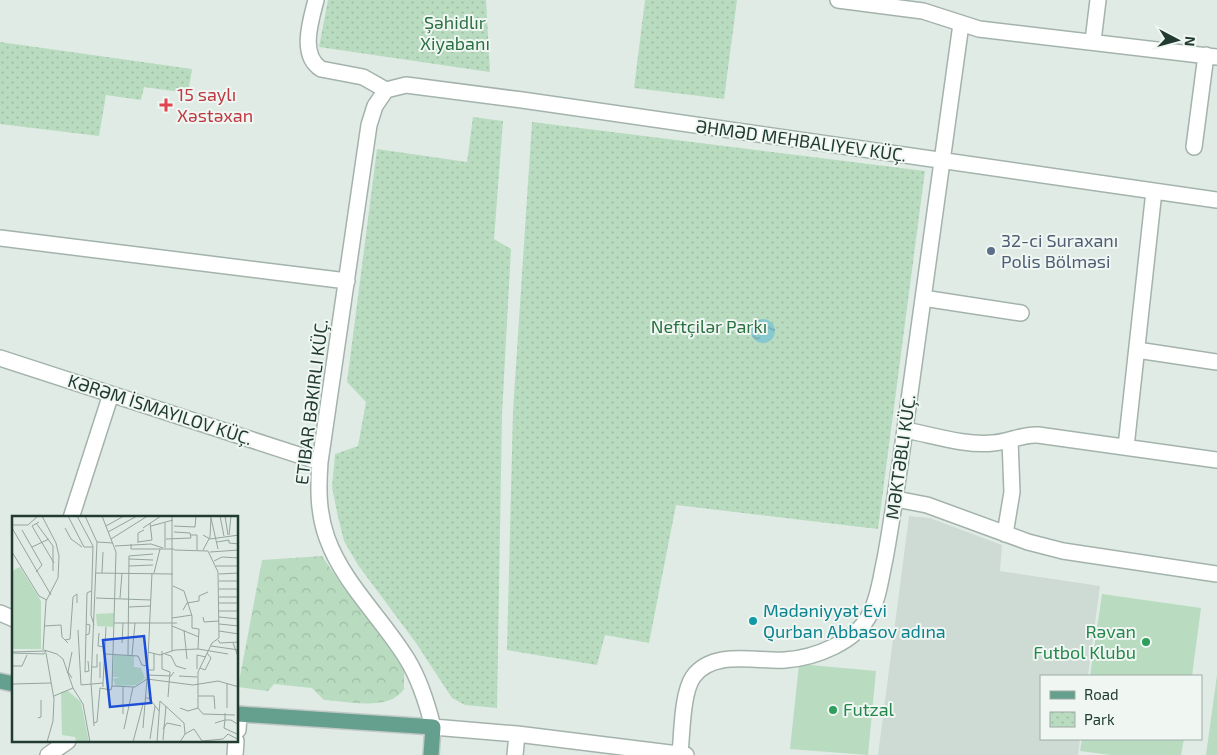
<svg xmlns="http://www.w3.org/2000/svg" width="1217" height="755" viewBox="0 0 1217 755" font-family="'Exo 2',sans-serif">
	<style>
		.built { fill: #cedad4 }
		.grass { fill: #b9dcc0 }
		.forest { fill: url(#forest-crowns) }
		.park { fill: url(#park-dots) }
		.water { fill: url(#water-ripples) }
		.lines { fill: none; stroke-linecap: round; stroke-linejoin: round }
		.minor-casing { stroke: #a3b3ac; stroke-width: 18 }
		.major-casing { stroke: #c1c8c6; stroke-width: 18 }
		.minor { stroke: #fff; stroke-width: 15 }
		.major { stroke: #659f8d; stroke-width: 15 }
		.health-dot { fill: #e0444e; stroke: #f0f7f3; stroke-width: 2 }
		.service-dot { fill: #5c6f8a; stroke: #f0f7f3; stroke-width: 2 }
		.culture-dot { fill: #0f9aa8; stroke: #f0f7f3; stroke-width: 2 }
		.leisure-dot { fill: #2e9e5b; stroke: #f0f7f3; stroke-width: 2 }
		.labels { text-anchor: middle; stroke-width: 4; stroke-linejoin: round; paint-order: stroke }
		.park-label { font-size: 18px; fill: #2c7143; stroke: #f0f7f3 }
		.health-label { font-size: 18px; fill: #be3a42; stroke: #f0f7f3; text-anchor: start }
		.street-label { font-size: 18px; fill: #213b32; stroke: #f0f7f3 }
		.service-label { font-size: 18px; fill: #4e5e75; stroke: #f0f7f3; text-anchor: start }
		.culture-label { font-size: 18px; fill: #0d838f; stroke: #f0f7f3; text-anchor: start }
		.leisure-label { font-size: 18px; fill: #27864d; stroke: #f0f7f3; text-anchor: end }
		.inset-road { fill: none; stroke: #94a59d; stroke-width: 1 }
		.view { fill: #1d4ed8; fill-opacity: 0.15; stroke: #1d4ed8; stroke-width: 2.5 }
		.inset-edge { fill: none; stroke: #213b32; stroke-width: 2.5 }
	</style>
	<defs>
		<pattern id="forest-crowns" width="20" height="18" patternUnits="userSpaceOnUse" patternTransform="scale(1.25)"><rect width="20" height="18" fill="#b9dcc0"/><path d="M2 6a3 3 0 1 1 6 0M12 15a3 3 0 1 1 6 0" fill="none" stroke="#9fbea5"/></pattern>
		<pattern id="park-dots" width="8" height="8" patternUnits="userSpaceOnUse" patternTransform="scale(1.25)"><rect width="8" height="8" fill="#b9dcc0"/><path d="M2 2h.1M6 6h.1" fill="none" stroke="#9fbea5" stroke-width="1.8" stroke-linecap="round"/></pattern>
		<pattern id="water-ripples" width="26" height="14" patternUnits="userSpaceOnUse" patternTransform="scale(1.25)"><rect width="26" height="14" fill="#88c8cf"/><path d="M2 4q2-2 4 0t4 0M15 11q2-2 4 0t4 0" fill="none" stroke="#6fa4a9"/></pattern>
	</defs>
	<rect width="100%" height="100%" fill="#e0ebe5"/>
	<path class="built" d="M909,516L930,518L1002,545L1000,571L1100,586L1088,676H1041V739H1080L1078,755H878Z"/>
	<path class="grass" d="M1102,594L1201,608L1192,676H1090Z
		M799,664L876,671L868,755L790,749Z
		M1217,675V755H1206Z
		M1082,739H1184L1181,755H1111L1080,751Z"/>
	<path class="forest" d="M322,556L341,584L396,655L404,669V689C389,712 347,701 324,700L312,688L274,684L268,691L238,687L262,560Z"/>
	<path class="park" d="M328,0H486L490,72L319,47Z
		M645,0H737L724,99L634,88Z
		M0,42L192,69L188,93L144,87L141,100L106,95L99,136L0,124Z
		M473,117L503,121L494,239L511,249L502,414L497,708L465,705L452,698L416,643L358,565L344,541L338,517L332,487L335,454L358,446L366,402L347,382L377,149L467,162Z
		M532,122L925,171L878,529L676,505L649,643L605,635L597,665L507,650L513,411Z"/>
	<path class="water" d="M751 331a12 12 0 1 1 24 0a12 12 0 1 1-24 0Z"/>
	<g class="lines">
		<defs>
			<path id="minor" d="M316,0C311,20 299,55 321,69L363,77L386,90
				M838,0L923,11L979,29L1217,57
				M1093,41L1098,0
				M1194,147L1206,55
				M0,238L347,281
				M923,298L1021,313
				M1137,350L1217,362
				M0,358L320,462
				M905,430C933,435 965,446 993,443C1009,442 1022,434 1038,435L1217,460
				M1126,447L1154,191
				M896,499L927,505L1028,542L1063,551L1217,574
				M71,518L111,394
				M1005,534L1012,492L1010,440
				M0,613L14,619
				M238,730L239,714
				M680,754C682,734 682,693 693,677C713,649 757,662 785,660C815,658 856,642 870,614C879,597 881,576 885,559C893,515 899,472 905,429C924,294 942,159 961,24
				M48,755L68,741
				M235,755L236,741
				M515,755L517,734
				M686,755L517,734L433,727C427,703 420,680 407,659C382,618 343,583 327,538C318,513 318,488 320,462L369,125L375,106L386,90L406,85L522,100L1217,200"/>
			<path id="major" d="M0,681L14,684
				M238,714L433,727L431,755"/>
		</defs>
		<use href="#minor" class="minor-casing"/>
		<use href="#major" class="major-casing"/>
		<use href="#minor" class="minor"/>
		<use href="#major" class="major"/>
	</g>
	<path class="health-dot" d="M163.5 97.5h5v5h5v5h-5v5h-5v-5h-5v-5h5z"/>
	<circle class="service-dot" cx="991" cy="251" r="5"/>
	<circle class="culture-dot" cx="753" cy="621" r="5"/>
	<g class="leisure-dot">
		<circle cx="1146" cy="642" r="5"/>
		<circle cx="833" cy="710" r="5"/>
	</g>
	<g class="labels">
		<g class="park-label">
			<text x="455" y="29">Şəhidlır<tspan x="455" dy="21">Xiyabanı</tspan></text>
			<text x="709" y="333">Neftçilər Parkı</text>
		</g>
		<g class="health-label">
			<text x="177" y="101">15 saylı<tspan x="177" dy="21">Xəstəxan</tspan></text>
		</g>
		<g class="street-label">
			<text transform="translate(801 141) rotate(8)" y="6">ƏHMƏD MEHBALIYEV KÜÇ.</text>
			<text transform="translate(312 402) rotate(-83)" y="6">ETIBAR BƏKIRLI KÜÇ.</text>
			<text transform="translate(160 410) rotate(18)" y="6">KƏRƏM İSMAYILOV KÜÇ.</text>
			<text transform="translate(901 457) rotate(-82)" y="6">MƏKTƏBLI KÜÇ.</text>
		</g>
		<g class="service-label">
			<text x="1001" y="247">32-ci Suraxanı<tspan x="1001" dy="21">Polis Bölməsi</tspan></text>
		</g>
		<g class="culture-label">
			<text x="763" y="617">Mədəniyyət Evi<tspan x="763" dy="21">Qurban Abbasov adına</tspan></text>
		</g>
		<g class="leisure-label">
			<text x="1136" y="638">Rəvan<tspan x="1136" dy="21">Futbol Klubu</tspan></text>
			<text x="843" y="716" text-anchor="start">Futzal</text>
		</g>
	</g>
	<g transform="translate(12 516)">
		<rect width="226" height="226" fill="#e0ebe5"/>
		<path d="M8,51L29,85V133H0V55Z" fill="#b9dcc0"/>
		<path d="M56,175L69,186L77,226H64L63,221L50,219L49,176Z" fill="#b9dcc0"/>
		<path d="M102,97L101,111L85,110L84,98ZM102,139L122,140V151L129,152L133,162L125,169L104,170L101,163L108,161H101Z" fill="#b9dcc0"/>
		<path class="inset-road" d="M30,0L44,27L47,40L46,62L34,85L31,134M56,0L72,31H81M65,0L81,30L79,99L82,109M73,0L85,26L79,167L82,210M90,0L104,36L100,170M160,0V135M208,0L212,20M213,0L216,19M199,2L206,33M27,6L20,10L42,47M24,7L41,30V55M153,7V32M0,9H16L26,0M94,10L112,0M139,10L161,4M162,10L183,11L184,0M0,12L39,79M53,12L59,23L70,31M131,12L149,0M10,14L30,49L24,56M96,16L125,0M179,19H185V34M191,19L198,23L227,19M217,19L219,0M99,23L134,1M154,23L179,22L178,17L162,16M85,26L101,27M126,26L140,24L138,7M205,26L217,24V27L227,28M126,27V17L132,14M119,28V33H162M103,30L139,28L151,32M20,31L37,23M162,34L196,35L206,56L207,122L200,127L186,156V192L191,198L223,199M191,34L198,21L199,0M0,36L27,80L35,84M198,36L227,34M117,43L141,44M202,45L210,41L227,42M117,50L141,49M204,50H227M83,57L161,58M90,57L91,36M142,57L148,33M207,58L227,57M207,65H227M161,70L172,75L180,100V112L187,113L186,133M207,73H227M207,81H227M84,82L139,84M108,82L110,57M207,87H227M117,91L139,90M171,94L175,87L187,85V80L196,76M207,95H227M191,101L192,106L207,105M207,101L227,103M160,102L180,99M102,107H165M207,108L227,110M32,110L49,109L50,121L56,127M160,110L187,121M66,114L69,169L91,167V171M172,114L175,143M207,115L227,118M87,117L86,130L93,131M74,119L77,118L78,109L74,108M53,124L58,123L61,81L65,78V87M206,124L208,127L227,126M110,127L111,107M221,127L227,143M199,130L227,134M32,134L45,138L51,143L61,172L71,188L78,226M150,135V153L158,156L156,181M0,136L34,135L32,138L0,137M136,136L148,139L163,134L186,133L216,138M34,137L42,183L41,205L35,226M93,138L126,140L130,149L135,150M153,138L159,140L164,150L174,153M116,139L117,40L141,38M120,139L123,107M76,145L77,155L73,156L75,77L79,75M88,146V162M0,150H10L15,139M80,151H85V138M188,152L193,154L199,142L195,137M185,153V139L194,141M135,154H142V137M135,159L159,160L162,156M167,160L185,161M60,162L56,156L60,136M91,167L94,111M0,168L39,167M100,170L123,171L135,163L140,57M42,180L61,172M186,180H202L203,193M133,182H137L147,195M168,192L176,195L186,192M215,192V167M111,198V171M26,202L29,201V184M82,207L85,206L88,172L99,174L100,170M203,207L213,204V197M227,209L219,204H213L212,212L227,219M131,212L135,163L181,169L206,165L227,171M112,213L121,171M151,213L155,207L169,210M138,223L143,190M151,224L154,190M121,226L131,188M145,226L148,185L172,207L173,218M149,226H169M168,226L173,218L182,213L190,225L211,223L216,218L227,224"/>
		<path class="view" d="M132,120L139,187L98,191L91,124Z"/>
		<rect width="226" height="226" class="inset-edge"/>
	</g>
	<rect x="1040" y="675" width="162" height="65" fill="#f0f7f3" stroke="#9daca6"/>
	<rect x="1050" y="691" width="25" height="8" fill="#659f8d" stroke="#9daca6"/>
	<text x="1084" y="700" font-size="15" fill="#213b32">Road</text>
	<rect x="1050" y="712" width="25" height="15" fill="url(#park-dots)" stroke="#9daca6"/>
	<text x="1084" y="725" font-size="15" fill="#213b32">Park</text>
	<g transform="translate(1177 40) rotate(96)" stroke="#f0f7f3" stroke-width="4" paint-order="stroke">
	<path d="M0-4L9 19L0 12L-9 19Z" fill="#213b32"/>
	<text y="-8" font-size="14" font-weight="bold" text-anchor="middle" fill="#213b32">N</text>
	</g>
</svg>
